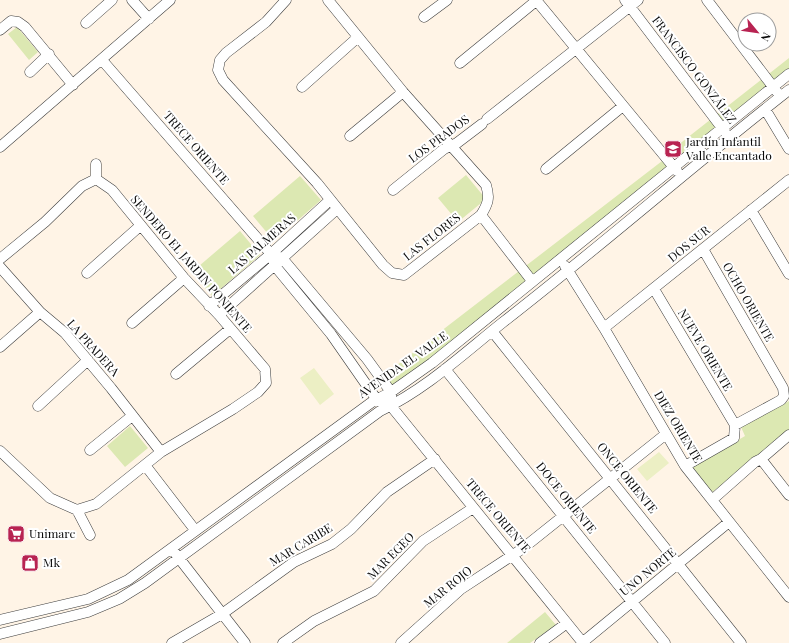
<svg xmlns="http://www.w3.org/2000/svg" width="789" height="643" viewBox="0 0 789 643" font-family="'Playfair Display',serif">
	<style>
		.green { fill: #dce8b2 }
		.pitch { fill: #ecefc4 }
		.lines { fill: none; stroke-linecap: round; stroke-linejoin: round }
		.minor-casing { stroke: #3d3d3d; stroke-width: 11 }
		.minor { stroke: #fff; stroke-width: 10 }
		.labels { text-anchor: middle; stroke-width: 4; stroke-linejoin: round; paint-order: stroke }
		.street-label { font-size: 12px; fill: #0a0a0a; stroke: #fff }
		.poi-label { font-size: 12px; fill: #0a0a0a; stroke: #fff; text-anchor: start }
	</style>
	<rect width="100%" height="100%" fill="#fff4e6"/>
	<path class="green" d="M17,27L38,52L29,60L8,34Z
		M789,58V74L682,159L673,149Z
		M666,158L674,167L560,259L393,387L384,375Z
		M466,175L486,199L458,222L438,198Z
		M300,176L321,200L274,241L253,216Z
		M240,231L260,255L212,296L192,272Z
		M789,401V432L711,493L693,467L745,436L741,427Z
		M130,426L148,448L125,467L107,446Z
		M545,612L556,625L530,643H507Z"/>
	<path class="pitch" d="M314,368L334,394L320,405L300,378Z
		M659,452L669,463L647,481L637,469Z"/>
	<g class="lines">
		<defs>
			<path id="minor" d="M132,0L149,19
				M286,0L266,22L226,53L220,60L218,70L223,80L317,183L383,265L392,273L404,275L481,215C488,204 490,198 486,185L403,92L328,0
				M536,0L677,171
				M625,0L725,132
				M707,0L777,92
				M424,17L447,0
				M86,23L112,0
				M0,30L11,21L18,22L25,27L73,85
				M102,60L271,254L275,266L331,334L377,400L391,406L583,643
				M460,63L536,1
				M30,72L49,54
				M302,87L357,38
				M765,109L789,149
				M487,119L638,0
				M350,136L403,92
				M0,147L170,0
				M546,169L623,106
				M393,190L444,149L457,143L482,124
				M751,210L789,274
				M481,215L532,281
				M703,249L783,388L784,396L781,400L735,425
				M271,254L282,258L367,359L391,392V398
				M0,259L45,222L82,186L96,179
				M565,266L604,328L685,466L789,597
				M0,267L40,312L65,333L111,388L161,452
				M87,273L140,226
				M654,289L735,425L734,438L685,466
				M209,306L271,254L330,200
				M219,315L337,209
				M132,323L184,278
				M604,328L789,180
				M492,331L741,643
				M0,347L40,312
				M445,369L665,643
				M176,374L230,329
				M38,406L88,360
				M90,450L132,416
				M0,451L50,498L77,510L90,535
				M761,459L789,495
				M145,465L195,530
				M712,500L755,462L761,459L789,435
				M77,510L96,504L161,452L233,409L258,392L266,383L265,369L219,315L184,278L112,190L96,179V164
				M175,553L245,643
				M0,620L88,599L128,580L372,402L391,392L432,363L789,74
				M0,634L88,612L119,599L145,583L380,411C426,389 463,354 502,323C600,247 692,166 789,90
				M583,642L729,522
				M172,643L222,614L294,562L332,544L351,529L387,492L435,459
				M283,643L314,621L374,591L423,541L473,508
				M401,643L461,589L522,549L666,434
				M540,643L567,623"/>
		</defs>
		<use href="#minor" class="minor-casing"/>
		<use href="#minor" class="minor"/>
	</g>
	<defs>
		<symbol id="school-square" viewBox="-11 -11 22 22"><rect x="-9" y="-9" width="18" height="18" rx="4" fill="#b82352" stroke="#fff"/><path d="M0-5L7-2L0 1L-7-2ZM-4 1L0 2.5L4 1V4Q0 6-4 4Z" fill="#fff"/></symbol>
		<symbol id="supermarket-square" viewBox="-11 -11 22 22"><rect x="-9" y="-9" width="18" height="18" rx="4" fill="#b82352" stroke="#fff"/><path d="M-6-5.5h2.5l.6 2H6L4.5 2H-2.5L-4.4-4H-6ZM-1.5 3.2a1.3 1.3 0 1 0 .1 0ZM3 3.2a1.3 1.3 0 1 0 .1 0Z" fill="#fff"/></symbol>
		<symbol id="shop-square" viewBox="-11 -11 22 22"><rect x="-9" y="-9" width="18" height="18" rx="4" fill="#b82352" stroke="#fff"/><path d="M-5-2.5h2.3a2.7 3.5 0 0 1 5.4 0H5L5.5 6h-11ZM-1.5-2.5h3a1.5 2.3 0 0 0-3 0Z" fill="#fff"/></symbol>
	</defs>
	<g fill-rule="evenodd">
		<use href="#school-square" x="663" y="139" width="20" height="20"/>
		<use href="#supermarket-square" x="6" y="524" width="20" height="20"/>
		<use href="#shop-square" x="20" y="553" width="20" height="20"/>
	</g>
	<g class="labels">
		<g class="street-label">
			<text transform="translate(694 70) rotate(53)" y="4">FRANCISCO GONZÁLEZ</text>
			<text transform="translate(439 139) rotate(-36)" y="4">LOS PRADOS</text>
			<text transform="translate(196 148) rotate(49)" y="4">TRECE ORIENTE</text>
			<text transform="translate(432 237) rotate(-38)" y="4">LAS FLORES</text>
			<text transform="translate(262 244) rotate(-41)" y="4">LAS PALMERAS</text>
			<text transform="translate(689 244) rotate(-39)" y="4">DOS SUR</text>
			<text transform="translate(191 264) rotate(49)" y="4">SENDERO EL JARDIN PONIENTE</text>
			<text transform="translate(748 302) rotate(60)" y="4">OCHO ORIENTE</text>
			<text transform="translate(93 348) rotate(48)" y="4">LA PRADERA</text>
			<text transform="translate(705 350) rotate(59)" y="4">NUEVE ORIENTE</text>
			<text transform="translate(403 365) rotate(-35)" y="4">AVENIDA EL VALLE</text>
			<text transform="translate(678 427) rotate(59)" y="4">DIEZ ORIENTE</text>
			<text transform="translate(627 478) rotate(51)" y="4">ONCE ORIENTE</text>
			<text transform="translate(566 498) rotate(51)" y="4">DOCE ORIENTE</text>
			<text transform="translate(498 516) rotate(50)" y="4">TRECE ORIENTE</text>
			<text transform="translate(301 545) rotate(-31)" y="4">MAR CARIBE</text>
			<text transform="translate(391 556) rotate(-45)" y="4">MAR EGEO</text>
			<text transform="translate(648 572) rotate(-39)" y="4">UNO NORTE</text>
			<text transform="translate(448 587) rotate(-39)" y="4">MAR ROJO</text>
		</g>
		<g class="poi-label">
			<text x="686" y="146">Jardín Infantil<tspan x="686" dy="14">Valle Encantado</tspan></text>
			<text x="29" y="538">Unimarc</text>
			<text x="43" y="567">Mk</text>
		</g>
	</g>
	<g transform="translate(757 32) rotate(119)"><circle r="19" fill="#ffffff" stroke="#9d9d9d"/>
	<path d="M0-3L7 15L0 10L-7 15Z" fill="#b82352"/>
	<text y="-6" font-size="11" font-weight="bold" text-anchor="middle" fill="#0a0a0a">N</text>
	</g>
</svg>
